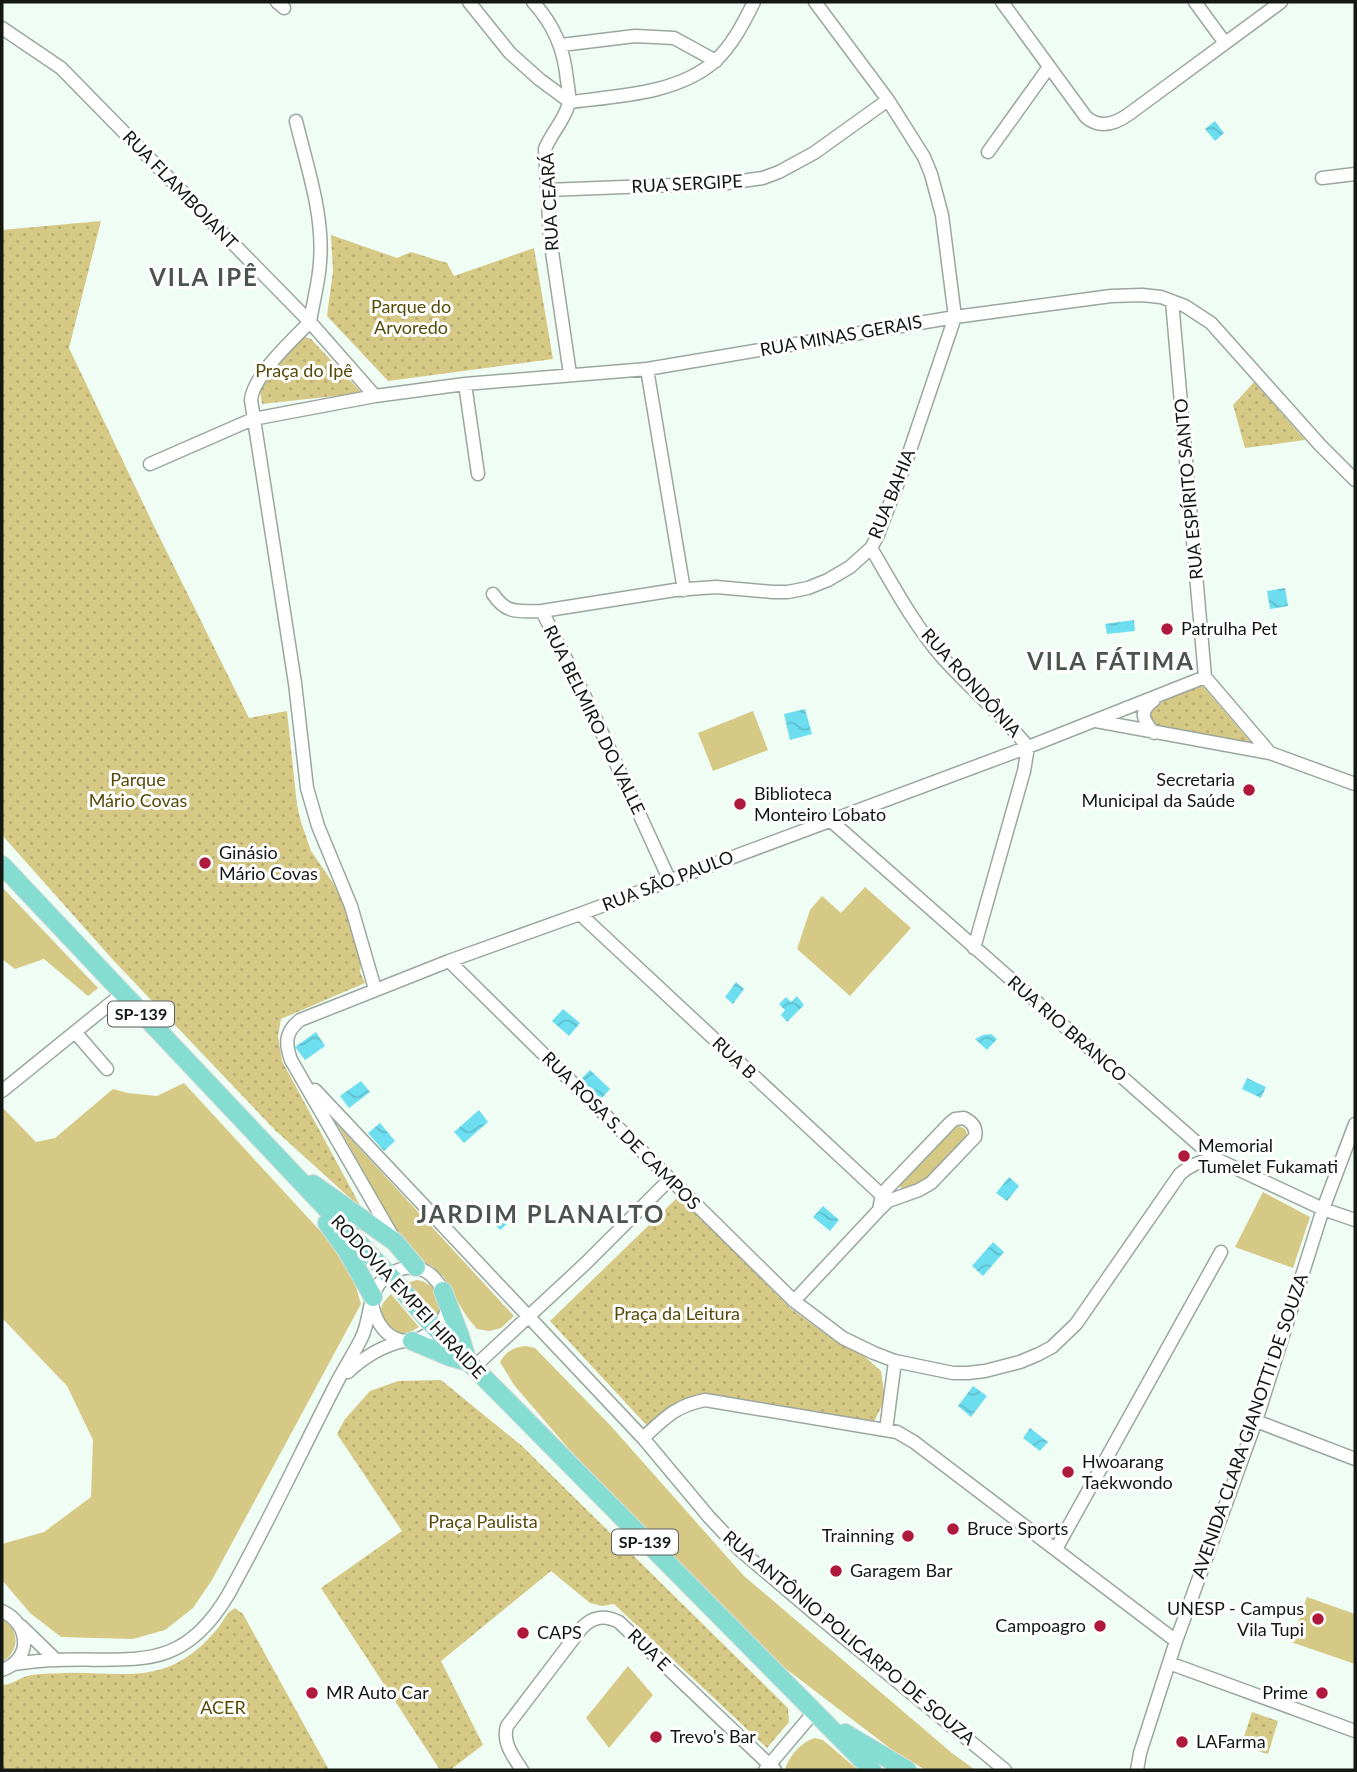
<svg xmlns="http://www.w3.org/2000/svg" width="1357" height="1772" viewBox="0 0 1357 1772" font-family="Lato,sans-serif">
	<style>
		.grass { fill: #d6c985 }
		.park { fill: url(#park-dots) }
		.water { fill: url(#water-waves) }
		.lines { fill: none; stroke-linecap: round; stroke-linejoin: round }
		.street-casing { stroke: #9ba79e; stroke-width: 15 }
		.primary-casing { stroke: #d9dada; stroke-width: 20 }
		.street { stroke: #fff; stroke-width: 12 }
		.primary { stroke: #85ddd1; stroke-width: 18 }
		.poi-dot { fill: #ae193c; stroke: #fff; stroke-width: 2.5 }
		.labels { text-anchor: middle; stroke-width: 6; stroke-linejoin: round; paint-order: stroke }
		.shield { fill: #fff; stroke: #5a5d5b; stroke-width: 2 }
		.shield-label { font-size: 16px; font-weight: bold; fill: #141815 }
		.street-label { font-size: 18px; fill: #141815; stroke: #fff }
		.park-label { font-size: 18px; fill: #564a07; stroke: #fff }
		.poi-label { font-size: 18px; fill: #141815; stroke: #fff; text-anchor: start }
		.district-label { font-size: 24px; font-weight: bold; letter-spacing: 2px; fill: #4b554e; stroke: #fff }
	</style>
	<defs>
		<pattern id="park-dots" width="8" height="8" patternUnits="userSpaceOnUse" patternTransform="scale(1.75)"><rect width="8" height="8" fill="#d6c985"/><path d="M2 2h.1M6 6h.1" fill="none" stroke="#b7ac72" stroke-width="1.8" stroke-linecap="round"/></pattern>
		<pattern id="water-waves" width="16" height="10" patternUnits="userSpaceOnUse" patternTransform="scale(1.75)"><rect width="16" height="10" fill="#6ddef0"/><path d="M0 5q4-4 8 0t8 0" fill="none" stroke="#5ebecd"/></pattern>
	</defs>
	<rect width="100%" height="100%" fill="#f0fdf4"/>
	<path class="grass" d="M753,711L768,750L713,771L698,733Z
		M2,887L98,988L88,996L44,959L15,969L2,959Z
		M865,887L911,928L850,996L797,949L810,910L822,896L841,913Z
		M184,1083L323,1234L351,1270L361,1304L212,1580L193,1608L165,1630L133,1639L61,1637L30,1613L2,1580V1544L44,1532L91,1497L93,1440L67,1386L2,1318V1111L4,1109L36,1142L55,1138L113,1089L128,1093L157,1096Z
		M337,1124L514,1316L501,1328L489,1331L477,1329L467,1317L453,1294L444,1277L432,1266L421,1261L401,1238Z
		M959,1126L965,1129L969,1138L928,1179L902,1189L898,1184L953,1127Z
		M1263,1192L1310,1217L1293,1268L1235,1247Z
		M417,1280C434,1282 445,1301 437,1317L407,1283Z
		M391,1294L419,1327C408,1334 397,1338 388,1326C379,1312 378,1306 391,1294Z
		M526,1346L535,1348L610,1425L744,1576L952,1753L975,1770L924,1769L891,1749L781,1665L715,1602L568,1448L514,1385L500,1362C506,1351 514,1347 526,1346Z
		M1307,1597L1355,1614V1664L1291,1642Z
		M2,1619C20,1630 20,1651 2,1662Z
		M628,1666L653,1695L609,1748L586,1718Z
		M815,1738L823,1740L858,1770H785C788,1757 802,1741 815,1738Z"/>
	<path class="park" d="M101,221L69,348L153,524L249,718L287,711L297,805L301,822L311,851L333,883L345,907L362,956L360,972L365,983L281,1019L278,1036L282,1061L362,1209L275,1130L114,961L2,835V230Z
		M331,235L397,258L411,252L447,263L454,276L534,248L553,359L388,381L327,316L333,271Z
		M306,337L311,339L362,393L262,404L260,390L262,380L301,338Z
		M1254,382L1305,440L1245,448L1233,405Z
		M1201,684L1255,747L1159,730L1151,721V712L1155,707L1172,696Z
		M679,1196L790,1308L835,1341L863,1355L881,1371L885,1399L873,1424L705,1394C679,1399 668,1410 649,1428L550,1321Z
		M441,1380L522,1446L788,1708L789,1722L767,1748L614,1604L602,1606L590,1603L551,1571L441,1661L483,1745L450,1770H440L321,1588L402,1531L337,1434L345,1419L370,1391L398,1381Z
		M235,1608L243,1614L329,1770H2V1685C14,1684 17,1679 27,1676C38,1673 53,1674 65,1673C103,1671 147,1682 182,1660C196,1652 207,1641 218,1628C224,1620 226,1613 235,1608Z
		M1252,1712L1278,1721L1268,1754L1241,1746Z"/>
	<path class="water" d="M1215,121L1224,133L1215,141L1205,129Z
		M1285,588L1288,606L1270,609L1267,591Z
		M1134,620L1135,631L1107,634L1105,624Z
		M805,709L812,734L790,740L784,714Z
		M736,982L744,989L733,1004L725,997Z
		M797,996L804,1005L787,1022L781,1015L785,1010L779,1004L786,997L791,1002Z
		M563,1009L580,1023L569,1036L552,1021Z
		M316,1032L325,1046L305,1060L295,1047Z
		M991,1034L997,1039L987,1050L975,1039L983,1035Z
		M590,1070L610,1089L601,1099L581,1079Z
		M1247,1078L1266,1087L1261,1098L1242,1089Z
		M361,1081L370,1092L349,1108L340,1096Z
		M479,1110L488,1122L464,1143L454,1132Z
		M380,1123L395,1141L384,1151L368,1133Z
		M1009,1177L1019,1186L1007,1201L996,1193Z
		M499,1204L504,1210L499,1215L507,1224L500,1230L487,1215Z
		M823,1206L839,1220L830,1231L813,1217Z
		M993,1242L1004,1252L983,1276L972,1266Z
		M973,1386L987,1396L971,1417L958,1406Z
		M1030,1428L1048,1442L1040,1451L1023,1438Z"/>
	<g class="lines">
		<defs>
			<path id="street" d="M277,2L284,8
				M469,2L510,53L539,79L570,102C617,96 678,94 715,61C732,46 744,22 754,2
				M533,2C554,25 564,49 567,80C568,88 571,98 568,106C563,122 552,132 545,149L550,238L570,374
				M1002,2L1086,117C1100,129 1115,124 1129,114L1281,2
				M1195,2L1225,43
				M2,28L61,68L310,322L375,396
				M561,45L635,36L674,38L716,61
				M296,121C307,167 324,215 320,262C319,282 313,302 310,322
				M988,152L1049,67
				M1322,178L1355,174
				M547,190L727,183L763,178L779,172L814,153L888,100
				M1172,301L1205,677
				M310,322C293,339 253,376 251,400L295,683L307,788L318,826L351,906L375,989
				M647,369L684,590
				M465,384L478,474
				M150,464L253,419L375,396L465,384L647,369L955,317L1111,296L1142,295L1161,297L1185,306L1211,323L1320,445L1355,480
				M871,548C893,585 914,625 942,657C970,688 1002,715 1028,747L1024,771L974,948
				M493,594C507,615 519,611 542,611L592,711L670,881
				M542,611L675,590L716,587L773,592H788L808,588L828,580L850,567L871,548L877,537L906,462L955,317L942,215L931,174L924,157L888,100L815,2
				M1205,677L1270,753
				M1154,700C1138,712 1143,720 1154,733
				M1096,721L1270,753L1355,784
				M830,820L1214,1158L1323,1209L1355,1220
				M580,914L888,1201
				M449,961L794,1301L843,1338L874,1353L895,1361L953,1373H968L985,1371L1020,1362L1039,1354L1052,1347L1076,1324L1180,1174C1190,1165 1201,1161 1214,1158
				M75,1032L107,1069
				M315,1090L643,1438L709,1517L740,1550L819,1617L1005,1770
				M2,1091L122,994
				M393,1237L291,1060C285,1043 285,1032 300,1020L449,961L580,914L1028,747L1205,677
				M794,1301L879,1210L888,1201L919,1190L931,1183L975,1137C977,1128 972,1122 964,1118L955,1119L951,1122L882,1194L879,1210
				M473,1368L586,1263L670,1179
				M348,1372C364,1357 381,1346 404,1341
				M1256,1421L1355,1459
				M886,1430L895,1361
				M643,1438C665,1418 675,1406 705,1400L897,1432L914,1442L1176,1641
				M1056,1549L1221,1252
				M2,1611C30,1624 33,1659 2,1670
				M21,1626L56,1660
				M1169,1663L1355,1731
				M14,1664C28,1662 43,1660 57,1660C135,1657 181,1674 228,1595C266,1527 299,1456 335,1386C343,1370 353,1355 361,1339C370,1323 368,1298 379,1284C392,1268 415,1261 431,1275C440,1283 447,1296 447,1308C446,1316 440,1325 433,1330C405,1354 378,1336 372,1303
				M522,1770C513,1756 502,1743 507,1726L580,1630C591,1617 603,1614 619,1622L775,1770
				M765,1770L814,1712
				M1137,1770L1140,1753L1176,1641L1256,1421L1323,1209L1355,1124"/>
			<path id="primary" d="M2,865L389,1275L436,1329L872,1770
				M313,1184L395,1242L416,1267
				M327,1223L347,1251L373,1297
				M443,1291L460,1336L467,1359
				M412,1341L450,1357L465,1361
				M845,1733L907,1770"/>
		</defs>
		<use href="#street" class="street-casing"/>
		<use href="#primary" class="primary-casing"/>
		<use href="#street" class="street"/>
		<use href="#primary" class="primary"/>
	</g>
	<g class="poi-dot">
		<circle cx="1167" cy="629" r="7"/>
		<circle cx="1249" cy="790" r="7"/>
		<circle cx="740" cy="804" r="7"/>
		<circle cx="205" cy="863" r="7"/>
		<circle cx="1184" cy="1156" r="7"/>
		<circle cx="1068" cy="1472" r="7"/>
		<circle cx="953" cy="1529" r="7"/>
		<circle cx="908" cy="1536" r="7"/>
		<circle cx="836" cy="1571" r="7"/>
		<circle cx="1318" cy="1619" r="7"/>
		<circle cx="1100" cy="1626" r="7"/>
		<circle cx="523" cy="1633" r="7"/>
		<circle cx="312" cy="1693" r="7"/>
		<circle cx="1322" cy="1693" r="7"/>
		<circle cx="656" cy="1737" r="7"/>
		<circle cx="1182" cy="1742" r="7"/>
	</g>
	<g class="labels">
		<g class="shield">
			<rect x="108" y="1001.5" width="66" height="25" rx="5"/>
			<rect x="612" y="1529.5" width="66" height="25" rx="5"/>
		</g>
		<g class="shield-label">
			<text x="141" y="1020">SP-139</text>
			<text x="645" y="1548">SP-139</text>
		</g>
		<g class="street-label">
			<text transform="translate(687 184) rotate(-3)" y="6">RUA SERGIPE</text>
			<text transform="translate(180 190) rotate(46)" y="6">RUA FLAMBOIANT</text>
			<text transform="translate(550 202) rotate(-93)" y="6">RUA CEARÁ</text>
			<text transform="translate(841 336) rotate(-10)" y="6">RUA MINAS GERAIS</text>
			<text transform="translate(1189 489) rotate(-95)" y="6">RUA ESPÍRITO SANTO</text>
			<text transform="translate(892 494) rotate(-68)" y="6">RUA BAHIA</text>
			<text transform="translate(971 683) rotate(48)" y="6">RUA RONDÔNIA</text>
			<text transform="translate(594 720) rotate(64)" y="6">RUA BELMIRO DO VALLE</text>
			<text transform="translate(668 881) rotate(-21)" y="6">RUA SÃO PAULO</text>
			<text transform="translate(1067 1029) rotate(41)" y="6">RUA RIO BRANCO</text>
			<text transform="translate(734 1058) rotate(43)" y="6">RUA B</text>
			<text transform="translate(621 1131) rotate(45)" y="6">RUA ROSA S. DE CAMPOS</text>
			<text transform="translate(408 1297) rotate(47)" y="6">RODOVIA EMPEI HIRAIDE</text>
			<text transform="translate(1250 1426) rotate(-71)" y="6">AVENIDA CLARA GIANOTTI DE SOUZA</text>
			<text transform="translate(849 1638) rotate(40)" y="6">RUA ANTÔNIO POLICARPO DE SOUZA</text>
			<text transform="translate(649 1650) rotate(44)" y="6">RUA E</text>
		</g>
		<g class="park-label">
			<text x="411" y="313">Parque do<tspan x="411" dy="21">Arvoredo</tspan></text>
			<text x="304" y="377">Praça do Ipê</text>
			<text x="138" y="786">Parque<tspan x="138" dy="21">Mário Covas</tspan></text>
			<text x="677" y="1320">Praça da Leitura</text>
			<text x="483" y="1528">Praça Paulista</text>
			<text x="223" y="1714">ACER</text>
		</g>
		<g class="poi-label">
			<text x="1181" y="635">Patrulha Pet</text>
			<text x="1235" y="786" text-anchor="end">Secretaria<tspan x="1235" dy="21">Municipal da Saúde</tspan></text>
			<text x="754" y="800">Biblioteca<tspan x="754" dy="21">Monteiro Lobato</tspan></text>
			<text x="219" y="859">Ginásio<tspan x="219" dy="21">Mário Covas</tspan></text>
			<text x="1198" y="1152">Memorial<tspan x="1198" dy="21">Tumelet Fukamati</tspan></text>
			<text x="1082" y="1468">Hwoarang<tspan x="1082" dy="21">Taekwondo</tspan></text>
			<text x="967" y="1535">Bruce Sports</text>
			<text x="894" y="1542" text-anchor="end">Trainning</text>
			<text x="850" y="1577">Garagem Bar</text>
			<text x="1304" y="1615" text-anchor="end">UNESP - Campus<tspan x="1304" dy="21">Vila Tupi</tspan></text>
			<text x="1086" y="1632" text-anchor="end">Campoagro</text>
			<text x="537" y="1639">CAPS</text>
			<text x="326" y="1699">MR Auto Car</text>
			<text x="1308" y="1699" text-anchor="end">Prime</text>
			<text x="670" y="1743">Trevo's Bar</text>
			<text x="1196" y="1748">LAFarma</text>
		</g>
		<g class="district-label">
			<text x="204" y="286">VILA IPÊ</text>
			<text x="1111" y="670">VILA FÁTIMA</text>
			<text x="541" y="1223">JARDIM PLANALTO</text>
		</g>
	</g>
	<rect width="1357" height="1772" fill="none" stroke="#141815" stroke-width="7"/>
</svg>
